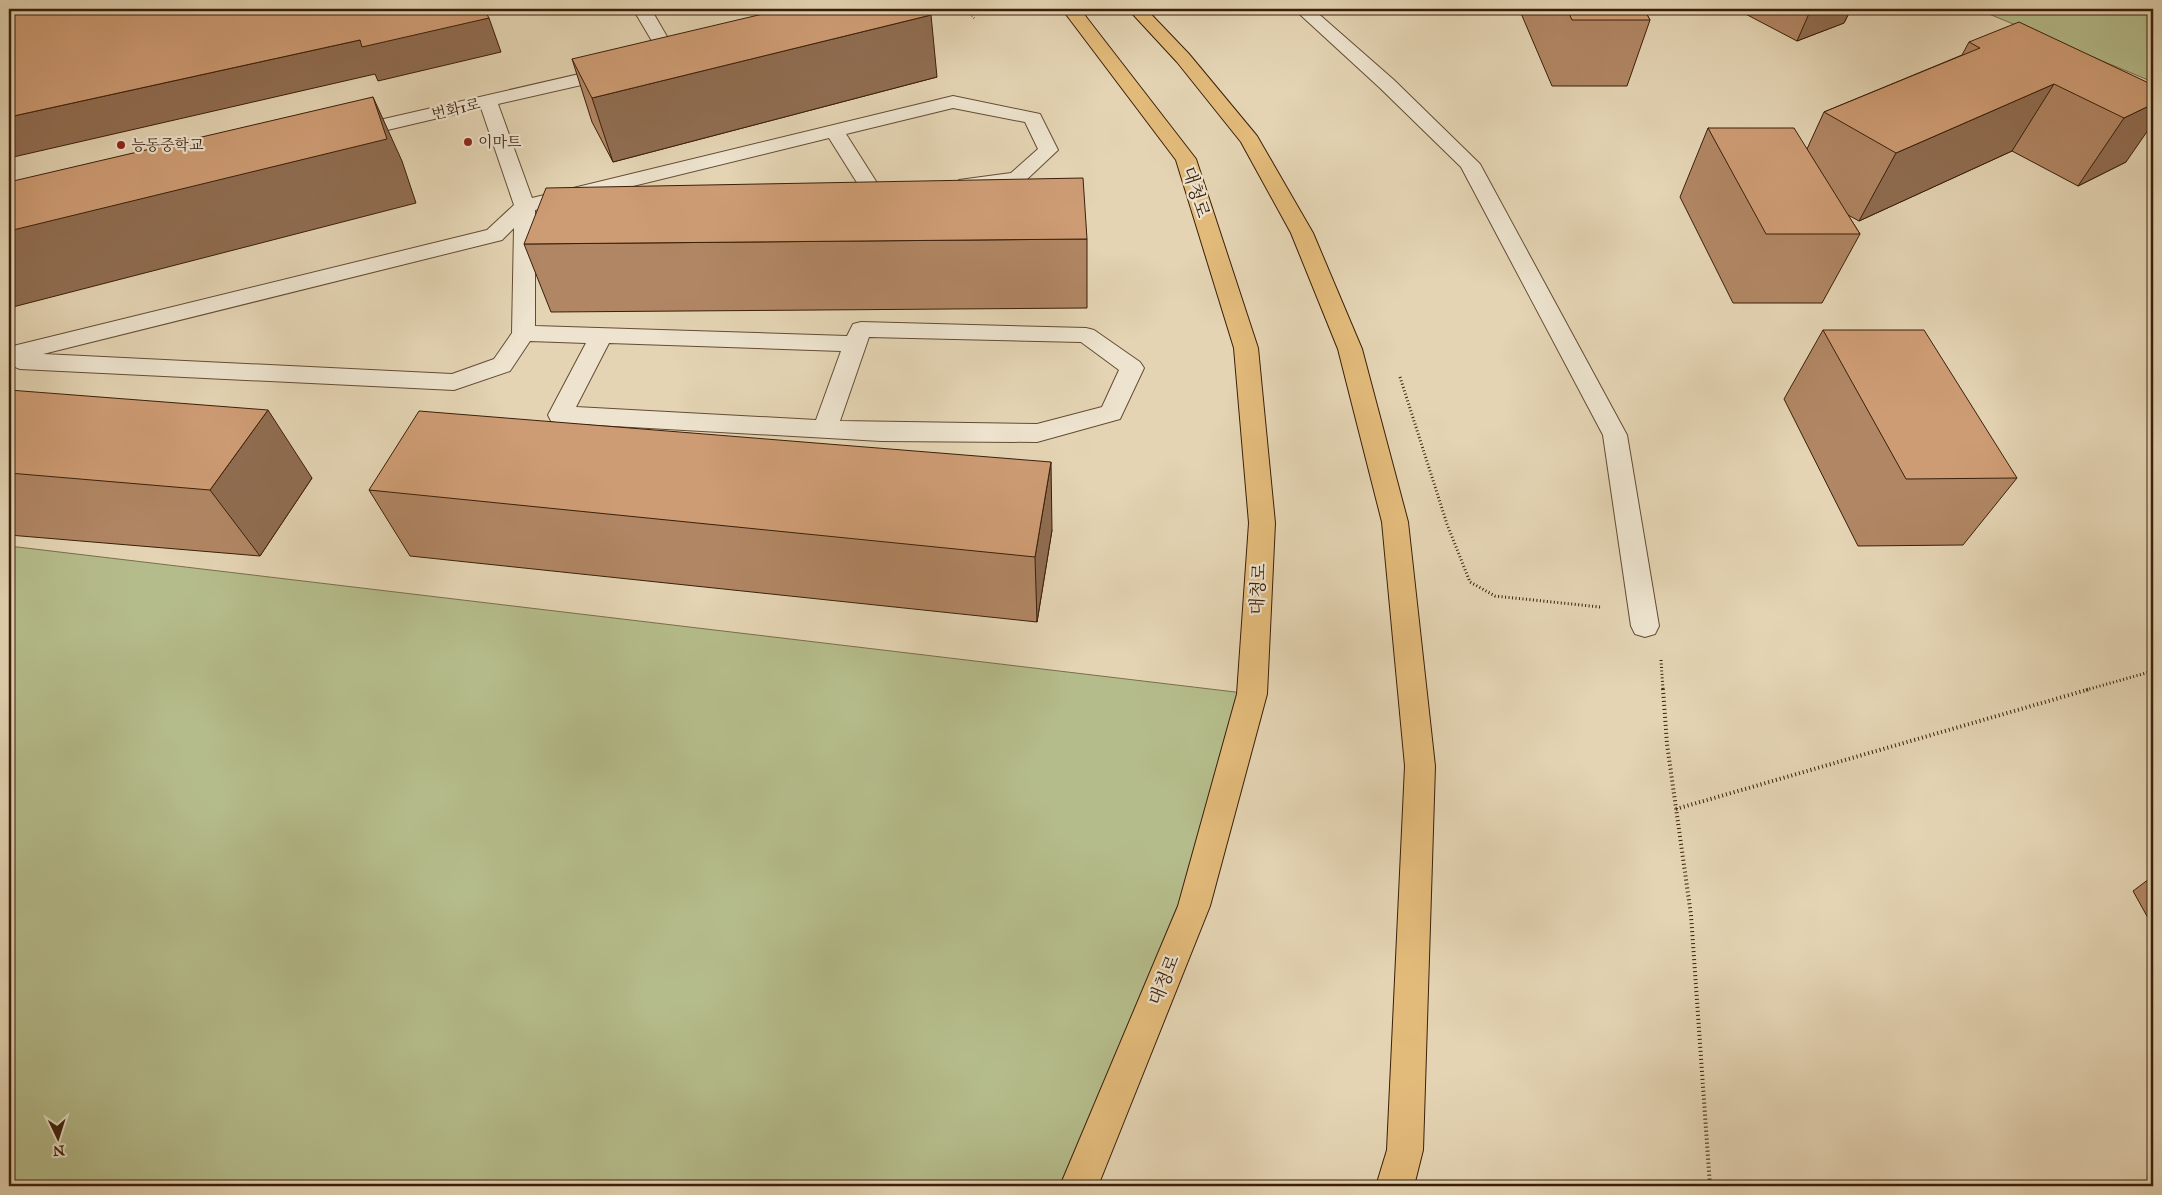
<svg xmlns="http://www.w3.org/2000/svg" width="2162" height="1195" viewBox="0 0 2162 1195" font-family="'IM FELL Great Primer','Noto Serif KR',serif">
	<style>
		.green { fill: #b5bc8b; stroke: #786e4a }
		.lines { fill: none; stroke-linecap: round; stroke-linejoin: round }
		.minor-casing { stroke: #644c34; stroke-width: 2 }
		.major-casing { stroke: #3a1f09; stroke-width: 2 }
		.path-far2 { stroke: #3a1f09; stroke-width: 2.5; stroke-dasharray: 0.5 2; stroke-linecap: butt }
		.path-far1 { stroke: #3a1f09; stroke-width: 3; stroke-dasharray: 1 2.5; stroke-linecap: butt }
		.path { stroke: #3a1f09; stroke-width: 4; stroke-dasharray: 1 3; stroke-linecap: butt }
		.minor { fill: #ede3ce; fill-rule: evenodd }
		.major { fill: #e2ba7a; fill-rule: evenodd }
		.wall { fill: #b18664; stroke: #3a1f09 }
		.shaded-wall { fill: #906d51; stroke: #3a1f09 }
		.building { fill: #ce9c74; stroke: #3a1f09 }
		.poi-dot { fill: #8f2418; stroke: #ede3ce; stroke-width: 2 }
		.labels { text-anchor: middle; stroke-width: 4.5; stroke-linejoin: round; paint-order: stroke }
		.far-street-label { font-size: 15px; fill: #3a1f09; stroke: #ede3ce }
		.far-poi-label { font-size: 15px; fill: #3a1f09; stroke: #ede3ce; text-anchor: start }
		.street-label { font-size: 18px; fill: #3a1f09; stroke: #ede3ce }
	</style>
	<rect width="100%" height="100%" fill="#e4d4b3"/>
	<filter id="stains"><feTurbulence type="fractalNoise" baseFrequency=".004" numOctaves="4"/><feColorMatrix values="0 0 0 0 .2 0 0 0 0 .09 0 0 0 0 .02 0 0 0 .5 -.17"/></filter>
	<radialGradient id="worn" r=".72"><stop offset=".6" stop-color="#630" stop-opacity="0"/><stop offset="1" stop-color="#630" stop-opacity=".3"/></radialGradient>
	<path class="green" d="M1977,9H2153V82Z
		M9,546L1252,694L1194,906L1079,1186H9Z"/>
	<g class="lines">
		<defs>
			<path id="minor" d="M633,9H651L680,59L677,63L671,64L665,63Z
				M1294,9H1313L1394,80L1480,164L1627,435L1659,626L1655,634L1645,637L1635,634L1631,626L1603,435L1461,167L1380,88Z
				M614,66L621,68L623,72L621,76L498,104L532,198L953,96L1040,114L1058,150L1024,182L966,190L959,188L956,184L959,180L1011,173L1038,149L1025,122L953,108L846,134L879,186L898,184L905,186L908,190L905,194C893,197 878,200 866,197L829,138L535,210V326L847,336L853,324L861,322L1086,328L1094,330L1140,362L1144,368L1120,419L1037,442L881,441L560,423L551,421L548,415L586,343L530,341L510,371L454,390L20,369C7,365 9,359 9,347L487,230L514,205L481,108L349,139L342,137L339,133L342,129L349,127ZM514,228L512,333L494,359L452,374L43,354L502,240ZM869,337L1081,342L1119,370L1102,407L1037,424L840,421ZM609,343L841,351L816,420L576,407Z"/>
			<path id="major" d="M1062,9H1080L1196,159L1258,348L1275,523L1267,694L1210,906L1098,1186H1060L1178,906L1237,694L1249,523L1234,348L1176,160Z
				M1128,9H1146L1189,54L1257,136L1313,233L1362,349L1408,522L1435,766L1423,1150L1414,1186H1376L1387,1150L1405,766L1382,522L1338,349L1291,233L1241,142L1177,62Z"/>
		</defs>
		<use href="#minor" class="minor-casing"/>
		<use href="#major" class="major-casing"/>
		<path class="path-far2" d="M965,9L975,19"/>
		<path class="path-far1" d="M1400,377L1447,524L1470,582L1495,596L1600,607
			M1661,660L1663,690
			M2086,690L2153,671"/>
		<path class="path" d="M1663,689L1667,744L1691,915L1710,1186
			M1676,809L2090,689"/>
		<use href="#minor" class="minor"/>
		<use href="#major" class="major"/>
	</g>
	<path class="wall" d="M1520,9H1644L1650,20L1627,86H1552L1520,11Z
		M1736,9H1851L1844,23L1797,41Z
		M1969,42L2153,85L2126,162L2078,186L2012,151L1859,221L1848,215L1860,234L1822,303H1733L1680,197L1708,128L1807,149L1824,112L1962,55Z
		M572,59L937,77L613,162L592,122Z
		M1087,239V308L551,312L524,244Z
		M1823,330L2017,478L1963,545L1858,546L1784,399Z
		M9,390L312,478L260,556L9,535Z
		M369,490L1052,530L1037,622L410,556Z
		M2153,876V927L2133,891Z"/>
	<path class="shaded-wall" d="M1811,9H1851L1844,23L1797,41Z
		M931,15L937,77L613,162L592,98Z
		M489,18L501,52L378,81L375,74L9,158V117L360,40Z
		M2054,84L2012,151L1859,221L1896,153Z
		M373,97L402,161L416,203L9,308V231Z
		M2153,104V123L2126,162L2078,186L2124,118Z
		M268,410L312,478L260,556L210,490Z
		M1051,462L1052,530L1037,622L1035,557Z"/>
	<path class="building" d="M9,9H484L489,18L362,47L360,40L9,117Z
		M784,9H926L931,15L592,98L572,59Z
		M1567,9H1644L1650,20H1572Z
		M2019,22L2153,85V104L2124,118L2054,84L1896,153L1824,112L1980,48L1969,42Z
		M373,97L387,139L9,231V182Z
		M1708,128H1794L1860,234H1766Z
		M1083,178L1087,239L524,244L546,188Z
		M1823,330H1924L2017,478L1906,479Z
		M9,390L268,410L210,490L9,473Z
		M419,411L1051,462L1035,557L369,490Z"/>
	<g class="poi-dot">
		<circle cx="468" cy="142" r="5"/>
		<circle cx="121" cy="145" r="5"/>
	</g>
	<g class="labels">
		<g class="far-street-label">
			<text transform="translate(456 109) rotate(-13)" y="5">번화1로</text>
		</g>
		<g class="far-poi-label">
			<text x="478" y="147">이마트</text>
			<text x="131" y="150">능동중학교</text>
		</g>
		<g class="street-label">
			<text transform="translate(1196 192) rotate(72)" y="6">대청로</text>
			<text transform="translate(1258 589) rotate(-87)" y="6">대청로</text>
			<text transform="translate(1164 980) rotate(-68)" y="6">대청로</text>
		</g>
	</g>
	<rect width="2162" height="1195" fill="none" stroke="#e4d4b3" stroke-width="30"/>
	<rect x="10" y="10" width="2142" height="1175" fill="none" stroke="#3a1f09" stroke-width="2.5"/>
	<rect x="15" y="15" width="2132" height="1165" fill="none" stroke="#3a1f09"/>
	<g transform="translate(58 1138) rotate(176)" stroke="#ede3ce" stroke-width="4" paint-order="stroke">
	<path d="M0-4L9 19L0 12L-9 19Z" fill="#3a1f09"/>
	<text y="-8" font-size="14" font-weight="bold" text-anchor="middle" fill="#3a1f09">N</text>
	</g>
	<rect width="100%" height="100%" filter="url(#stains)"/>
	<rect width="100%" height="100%" fill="url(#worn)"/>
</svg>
